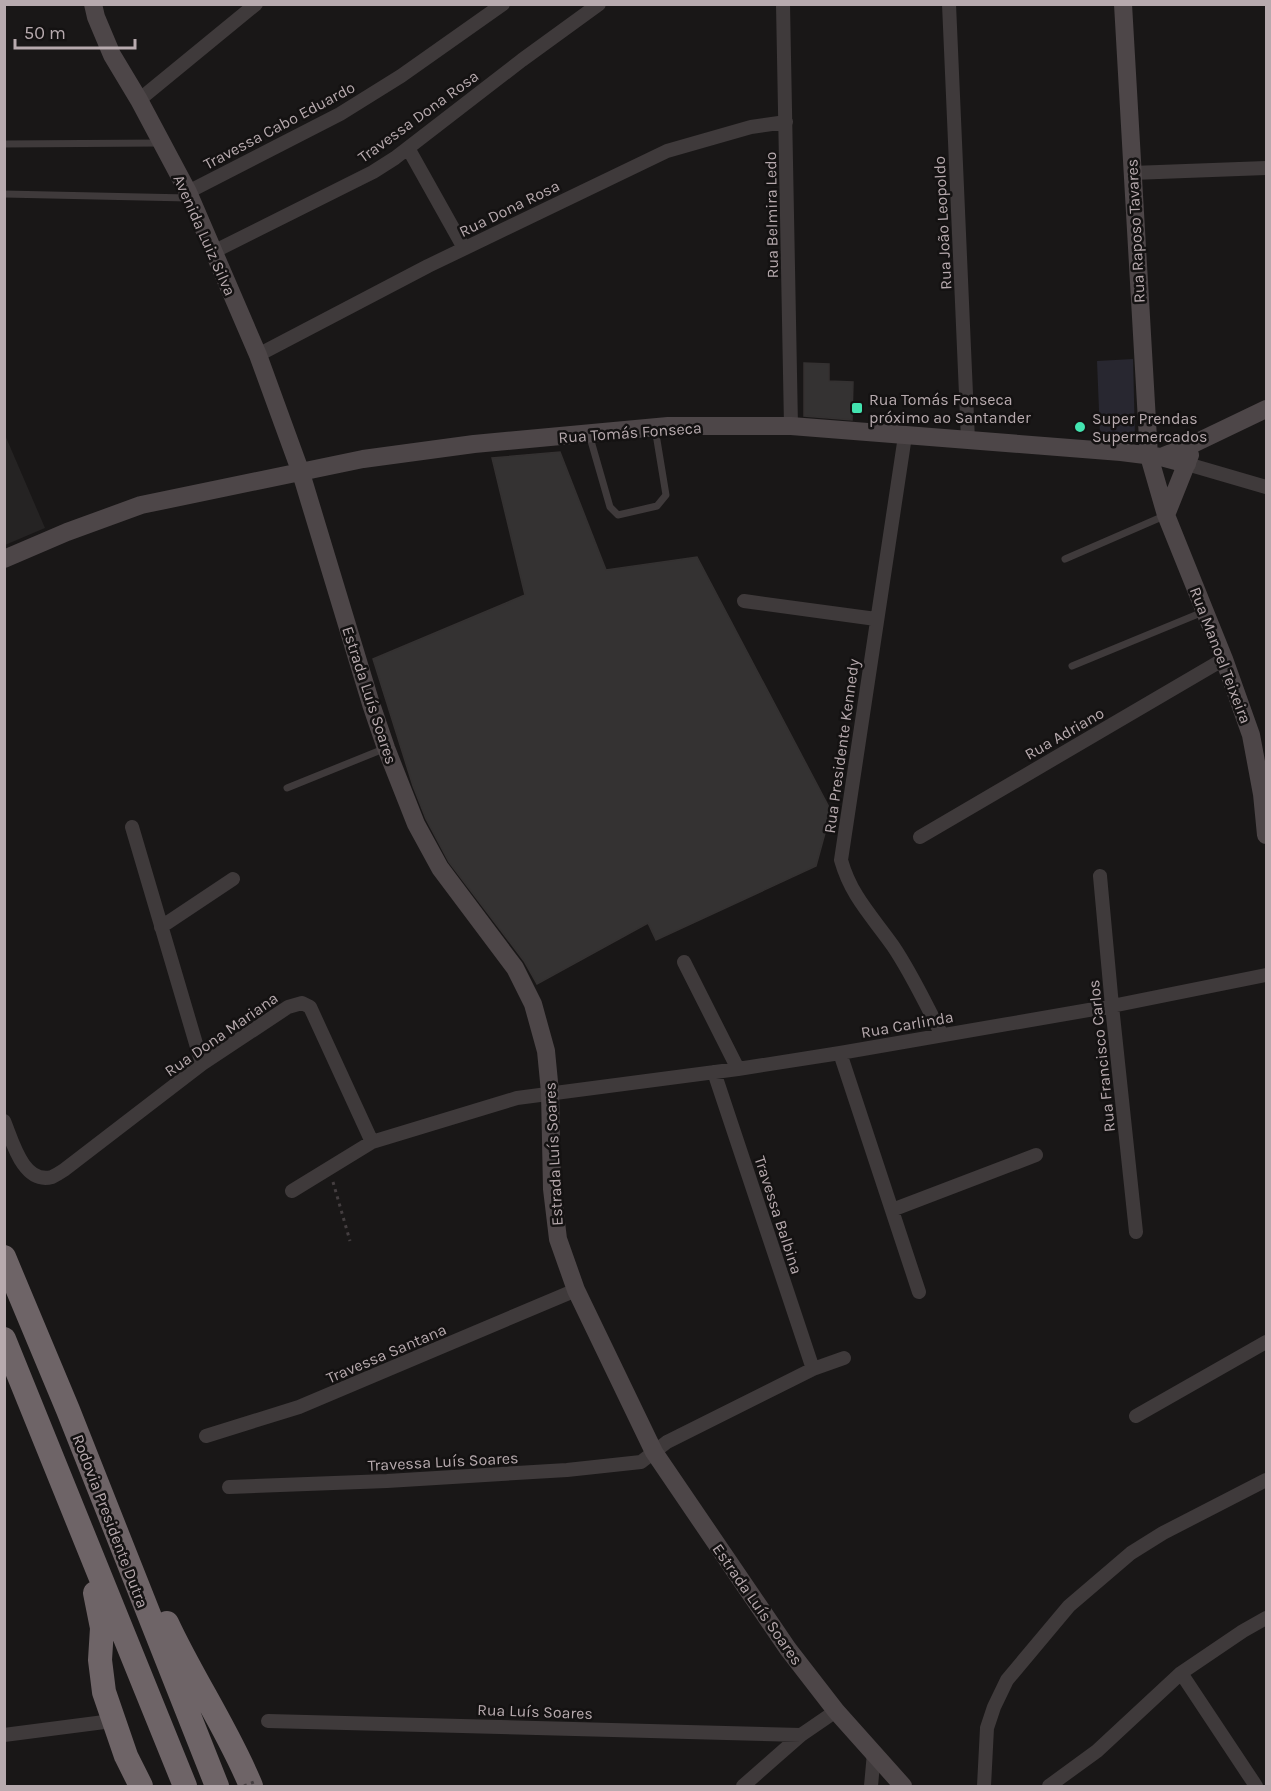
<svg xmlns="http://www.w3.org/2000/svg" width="1271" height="1791" viewBox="0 0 1271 1791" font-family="Karla,sans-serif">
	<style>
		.built { fill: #252323 }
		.green { fill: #282730 }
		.building { fill: #343232; stroke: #343131; stroke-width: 1.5 }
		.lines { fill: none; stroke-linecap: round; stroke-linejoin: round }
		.path { stroke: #443e40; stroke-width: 3; stroke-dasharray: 3 4.5; stroke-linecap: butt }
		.lane { stroke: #3f3a3b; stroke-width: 7 }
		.street { stroke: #3f3a3b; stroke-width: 14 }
		.secondary { stroke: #4d4648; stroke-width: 18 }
		.highway { stroke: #6e6467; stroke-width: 24 }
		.path-bridge { stroke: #443e40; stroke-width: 3; stroke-dasharray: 3 4.5; stroke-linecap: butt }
		.poi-dot { fill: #43e4b0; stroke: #141212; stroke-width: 2 }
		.labels { text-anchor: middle; stroke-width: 5; stroke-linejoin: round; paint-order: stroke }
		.street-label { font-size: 16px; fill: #b7aaae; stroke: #141212 }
		.poi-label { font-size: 16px; fill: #b7aaae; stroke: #141212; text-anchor: start }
	</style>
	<rect width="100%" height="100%" fill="#191717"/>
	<path class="built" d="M5,435L45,528L5,545H4Z"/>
	<path class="green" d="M1133,359L1135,438L1100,435L1097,361Z"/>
	<path class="building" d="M804,363L829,364V381L853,382L852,420L804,416Z
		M560,452L606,570L697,557L831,811L816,866L656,940L648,923L537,984L524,961L449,862L426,819L413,786L373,659L525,595L492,458Z"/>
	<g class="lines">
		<path class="path" d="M333,1182L350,1241"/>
		<path class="lane" d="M4,144L161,143
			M4,194L188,198
			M589,434L610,507L618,515L657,506L666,495L655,428
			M1065,559L1164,516
			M1072,666L1203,612
			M287,788L386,748"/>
		<path class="street" d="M783,4L791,426
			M949,4L968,440
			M139,100L256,4
			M408,148L464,248
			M1132,173L1266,168
			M188,192L340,114L401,76L503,4
			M213,252L373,172L395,158L522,60L599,4
			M258,355L428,266L667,151L751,127L786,122
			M905,436L841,860C851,896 872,916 893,946C912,974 926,1005 942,1035
			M1187,464L1266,487
			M744,601L876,619
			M132,827L202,1064
			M920,837L1224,659
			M1100,876L1112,1006L1136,1232
			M161,927L233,879
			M684,962L738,1069
			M840,1053L919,1292
			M714,1072L813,1369
			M4,1121C12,1140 23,1185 52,1177C56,1175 61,1172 64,1170L202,1064L288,1007L302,1003L310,1007L372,1142
			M292,1191L372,1142L517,1098L738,1069L840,1053L1112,1006L1266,975
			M892,1210L1036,1155
			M1136,1416L1266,1342
			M206,1436L299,1407L576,1290
			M229,1487L387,1481L567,1470L641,1462L667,1442L813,1369L844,1358
			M1181,1673L1256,1786
			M268,1721L801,1735
			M4,1735L112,1721
			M743,1786L801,1735L836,1711
			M871,1786L874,1753
			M984,1786L987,1728L994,1707L1007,1680L1069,1606L1131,1553L1163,1533L1266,1480
			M1049,1786L1097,1751L1181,1673L1243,1631L1266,1618"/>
		<path class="secondary" d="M93,4L96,17L112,55L139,100L188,192L258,355L301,473L371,704L386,748L416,824L440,868L515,968L533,1004L546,1051L550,1092L552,1189L558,1239L576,1290L654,1452L788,1649L836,1711L903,1786
			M1123,4L1149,456L1166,515L1224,659L1251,735L1262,794L1266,835
			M1161,457L1193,444L1266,409
			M1166,515L1190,455
			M4,559L67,532L141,505L363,459L474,444L668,426H791L1121,452L1161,457L1187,464"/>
		<path class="highway" d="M4,1257L68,1410L217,1786
			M4,1339L185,1786
			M95,1593L102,1628L100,1660L104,1692L126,1756L141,1786
			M167,1623C193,1679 228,1730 251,1786"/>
		<path class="path-bridge" d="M244,1786L254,1782L256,1786"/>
	</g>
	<g class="poi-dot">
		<rect x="851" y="402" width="12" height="12" rx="3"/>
		<circle cx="1080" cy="427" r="6"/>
	</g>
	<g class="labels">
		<g class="street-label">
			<text transform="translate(418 116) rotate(-36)" y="6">Travessa Dona Rosa</text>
			<text transform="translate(279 125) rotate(-28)" y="6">Travessa Cabo Eduardo</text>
			<text transform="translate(509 208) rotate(-26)" y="6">Rua Dona Rosa</text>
			<text transform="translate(771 215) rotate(-91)" y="6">Rua Belmira Ledo</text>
			<text transform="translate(942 223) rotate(-93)" y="6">Rua João Leopoldo</text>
			<text transform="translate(1135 231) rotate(-93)" y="6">Rua Raposo Tavares</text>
			<text transform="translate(205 235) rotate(66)" y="6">Avenida Luiz Silva</text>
			<text transform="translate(630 432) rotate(-4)" y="6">Rua Tomás Fonseca</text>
			<text transform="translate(1221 655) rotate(69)" y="6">Rua Manoel Teixeira</text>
			<text transform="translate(370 695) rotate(72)" y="6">Estrada Luís Soares</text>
			<text transform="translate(1064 733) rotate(-30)" y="6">Rua Adriano</text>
			<text transform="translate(841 746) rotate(-82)" y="6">Rua Presidente Kennedy</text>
			<text transform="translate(907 1024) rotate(-10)" y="6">Rua Carlinda</text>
			<text transform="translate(221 1034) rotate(-35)" y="6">Rua Dona Mariana</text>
			<text transform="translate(1101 1056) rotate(-96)" y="6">Rua Francisco Carlos</text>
			<text transform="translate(553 1154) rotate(-93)" y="6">Estrada Luís Soares</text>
			<text transform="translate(779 1215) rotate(72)" y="6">Travessa Balbina</text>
			<text transform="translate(386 1353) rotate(-23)" y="6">Travessa Santana</text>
			<text transform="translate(443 1461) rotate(-3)" y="6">Travessa Luís Soares</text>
			<text transform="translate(111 1521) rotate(69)" y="6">Rodovia Presidente Dutra</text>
			<text transform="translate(758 1604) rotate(55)" y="6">Estrada Luís Soares</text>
			<text transform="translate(535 1711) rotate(2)" y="6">Rua Luís Soares</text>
		</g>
		<g class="poi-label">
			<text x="869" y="405">Rua Tomás Fonseca<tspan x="869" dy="18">próximo ao Santander</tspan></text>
			<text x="1092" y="424">Super Prendas<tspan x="1092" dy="18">Supermercados</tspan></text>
		</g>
	</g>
	<rect width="1271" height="1791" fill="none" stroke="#b7aaae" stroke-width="12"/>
	<path d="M15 39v9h120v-9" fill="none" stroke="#b7aaae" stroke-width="3"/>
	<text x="24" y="39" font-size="18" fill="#b7aaae" stroke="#141212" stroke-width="4.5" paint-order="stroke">50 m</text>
</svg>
